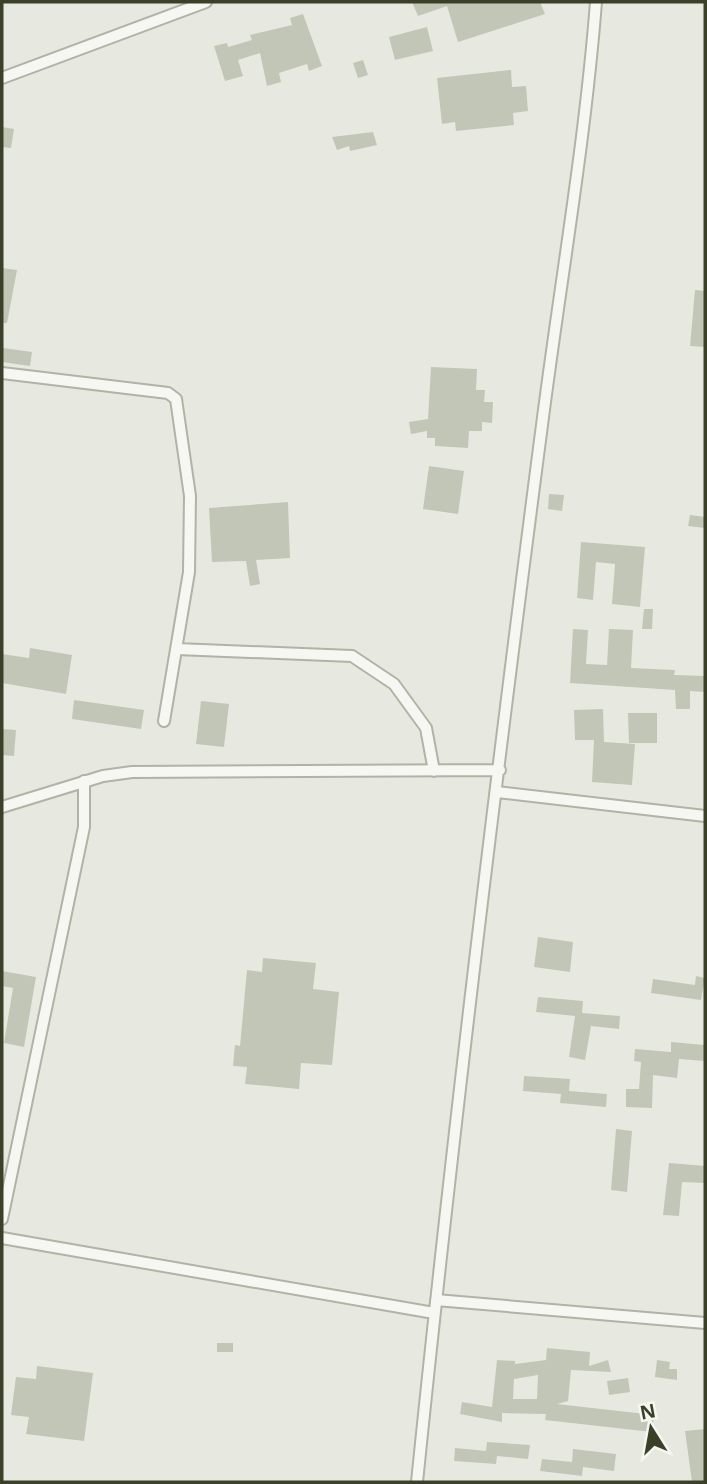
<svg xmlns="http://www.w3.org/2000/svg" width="707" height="1484" viewBox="0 0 707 1484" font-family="'Noto Sans',sans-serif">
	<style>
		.building { fill: #c2c6b7; fill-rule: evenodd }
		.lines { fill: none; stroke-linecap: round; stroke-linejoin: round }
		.street-casing { stroke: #b0b3a5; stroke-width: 14 }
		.street { stroke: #f6f7f3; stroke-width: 10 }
	</style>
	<rect width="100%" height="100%" fill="#e7e9e0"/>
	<path class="building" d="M412,2H540L545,14L458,42L447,6L418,16Z
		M303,14L322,66L309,71L307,64L279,73L281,82L267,86L260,53L238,60L243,76L225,81L214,46L227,43L228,47L252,40L250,35L292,25L290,18Z
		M427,27L433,51L395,60L389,37Z
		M363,60L368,75L358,78L353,63Z
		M511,70L512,87L526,86L528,111L513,113L514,125L456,131L455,122L442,124L437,78Z
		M2,127L14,129L11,148L2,147Z
		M373,132L377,145L350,151L349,146L337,150L332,137Z
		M2,268L17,270L7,323H2Z
		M695,290L705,291V347L690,346Z
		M3,348L32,352L30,366L2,362Z
		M431,367L477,369L476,390H485L484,402H493L492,423L482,422V431H469L468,448L435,446V438H427V431L411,434L409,422L428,419Z
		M429,466L464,471L458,514L423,509Z
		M549,494L564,495L562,511L548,509Z
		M288,502L290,558L256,560L260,584L250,586L246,561L212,562L209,508Z
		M690,515L705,517V528L688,526Z
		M581,542L645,547L640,607L612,604L615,564L596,562L593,600L577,598Z
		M644,609H653L652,629H642Z
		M573,629L588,630L586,664L607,665L609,629L633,630L631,668L675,670L674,675L705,676V692L690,691V709H676L675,690L570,683Z
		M30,648L72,655L66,694L2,683V654L29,658Z
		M74,700L144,710L141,729L72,719Z
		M201,701L229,704L224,747L196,744Z
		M603,709L604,742L635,744L632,785L592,782L594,740H575L574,710Z
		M628,713H657V743H629Z
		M3,729L16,730L14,756L2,755Z
		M538,937L573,942L570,972L534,967Z
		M263,958L316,963L313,989L339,992L332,1065L301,1063L299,1089L245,1084L247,1067L233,1066L235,1045L240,1046L247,970L262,972Z
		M2,971L36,977L24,1047L4,1043L13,988L2,986Z
		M696,976L705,978L701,1000L651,993L653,979L695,985Z
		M538,997L583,1001L582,1013L620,1016L619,1029L591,1026L585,1060L569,1057L575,1016L536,1012Z
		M671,1042L705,1045V1061L679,1059L677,1078L653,1075L652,1108L626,1107V1089H639L641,1062L634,1061L635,1049L671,1052Z
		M524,1076L570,1079L569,1091L607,1094L606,1107L560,1103L561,1094L523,1091Z
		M616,1129L632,1131L627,1192L611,1190Z
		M669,1163L705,1166V1183L682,1182L679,1216L663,1215Z
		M217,1343H233V1352H217Z
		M547,1348L590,1352L589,1366L608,1360L611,1372L571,1370L568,1401L557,1404L654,1415L652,1432L545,1420L546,1414L502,1413V1422L460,1414L462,1402L492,1407L497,1360L515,1361V1364L546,1360ZM538,1375L537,1399H513L514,1379Z
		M657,1360L670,1362L669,1369H677V1380L655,1377Z
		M37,1366L93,1373L84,1441L26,1434L29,1417L11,1415L16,1377L36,1379Z
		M628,1378L630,1392L609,1395L607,1381Z
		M705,1429V1482H692L685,1431Z
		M487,1442L530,1445L528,1459L497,1456L496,1464L454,1461L455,1448L486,1451Z
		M573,1449L616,1454L614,1471L583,1467L582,1476L540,1471L542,1459L572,1462Z"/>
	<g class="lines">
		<defs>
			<path id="street" d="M2,78L206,2
				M2,373L168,393L176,399L190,496L189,572L164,721
				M177,649L352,656L394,684L426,728L434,771
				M497,792L705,816
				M2,807L103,776L132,772L500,770
				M2,1219L84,827V781
				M2,1238L434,1313
				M436,1300L705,1323
				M417,1482C453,1130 496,777 542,425C560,284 585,144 596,2"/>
		</defs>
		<use href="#street" class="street-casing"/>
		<use href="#street" class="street"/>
	</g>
	<rect width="707" height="1484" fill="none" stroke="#3a4128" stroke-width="7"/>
	<g transform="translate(651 1428) rotate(349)" stroke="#f5f7f0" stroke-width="5" paint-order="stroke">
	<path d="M0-5L12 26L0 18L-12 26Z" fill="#3a4128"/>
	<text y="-10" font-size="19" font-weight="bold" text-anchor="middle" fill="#3a4128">N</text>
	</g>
</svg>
